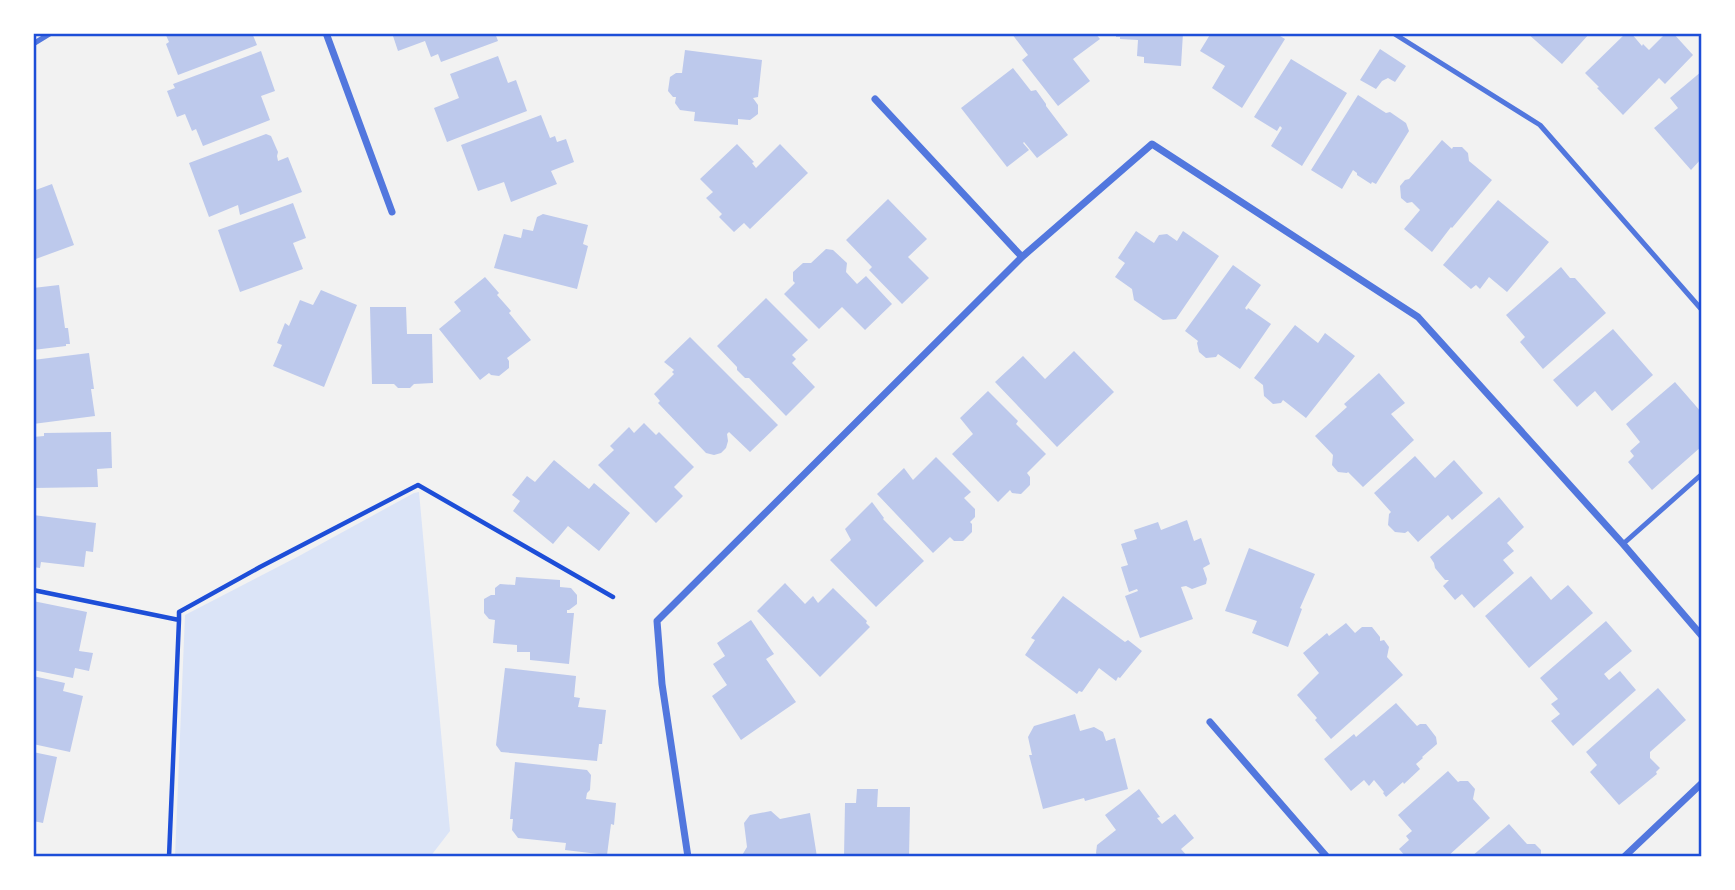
<svg xmlns="http://www.w3.org/2000/svg" width="1735" height="890" viewBox="0 0 1735 890" font-family="Inter,sans-serif">
	<style>
		.green { fill: #dbe4f7 }
		.building { fill: #bdc9ec }
		.lines { fill: none; stroke-linecap: round; stroke-linejoin: round }
		.path { stroke: #1d4ed8; stroke-width: 4.5 }
		.service { stroke: #5277de; stroke-width: 5 }
		.minor { stroke: #5277de; stroke-width: 7 }
		.neatline { fill: none; stroke: #1d4ed8; stroke-width: 2.5 }
	</style>
	<rect width="100%" height="100%" fill="#f2f2f2"/>
	<path class="green" d="M419,492L450,831L430,857H175L185,615L299,556L414,493Z"/>
	<path class="building" d="M165,33H252L257,45L178,75L166,44L169,42Z
		M392,33H495L498,41L441,62L438,54L431,57L425,41L398,51Z
		M1013,33H1095L1100,39L1073,59L1090,81L1058,106L1022,60L1028,55L1012,34Z
		M1116,33H1183L1181,66L1144,63V57L1137,56L1138,40L1120,39V37H1116Z
		M1211,33H1275L1285,39L1242,108L1212,88L1225,66L1200,51Z
		M1527,33H1590L1562,64Z
		M1626,33H1631L1642,46L1643,44L1649,50L1666,33H1673L1693,55L1665,84L1659,78L1623,115L1597,88L1599,87L1585,73Z
		M1380,49L1406,66L1395,82L1388,78L1382,81L1376,89L1360,80Z
		M685,50L762,60L758,97L753,98L758,105V114L750,120L738,119V125L694,121L695,112L680,110L675,103L676,97H673L668,91L670,77L676,73H682Z
		M261,51L275,91L261,96L270,120L203,146L196,129L192,131L185,114L177,117L167,91L175,88L173,84Z
		M498,56L508,83L516,80L527,111L447,142L434,108L459,98L450,74Z
		M1291,59L1347,93L1302,166L1271,146L1282,128L1280,126L1277,131L1254,117Z
		M1013,68L1031,91L1036,90L1046,104V106L1068,135L1037,158L1024,142L1023,143L1029,150L1007,167L961,108Z
		M1702,71V158L1691,170L1654,128L1678,108L1670,98Z
		M1358,95L1386,113L1390,112L1406,123L1409,131L1376,184L1372,182L1371,184L1357,175V173L1353,170L1342,189L1311,170Z
		M541,115L550,138L555,136L557,142L566,139L574,162L551,171L557,184L511,202L504,182L478,191L461,145Z
		M266,134L271,136L278,152L277,156L278,161L288,157L302,192L240,215L238,205L209,217L189,163Z
		M1442,140L1452,149L1453,147H1462L1468,153L1469,161L1492,180L1452,228L1451,227L1432,252L1404,229L1420,210L1412,202L1407,203L1401,198L1400,186L1405,180L1409,179Z
		M737,144L754,162L752,163L756,168L780,144L808,173L750,229L744,223L734,232L719,217L722,214L706,198L713,192L700,179Z
		M52,184L74,245L33,260V191Z
		M888,199L927,239L908,257L929,278L902,304L869,270L872,267L846,240Z
		M1498,200L1549,242L1507,292L1489,277L1480,289L1476,285L1471,289L1443,265Z
		M293,203L306,238L293,243L303,269L240,292L218,230Z
		M543,214L588,225L583,244L588,246L577,289L494,268L504,234L521,238L523,229L533,231L537,217Z
		M1136,231L1154,243L1159,235L1167,234L1177,241L1183,231L1219,256L1176,319L1163,320L1134,300L1132,289L1115,277L1125,263L1118,258Z
		M826,249L833,250L847,263L846,272L857,284L866,276L892,304L865,330L842,307L819,329L784,294L795,283L793,281V272L803,263H811Z
		M1233,265L1261,285L1245,308L1247,310L1248,308L1271,324L1240,369L1218,354L1216,357L1206,358L1199,352L1197,343L1198,341L1185,331Z
		M1561,267L1570,278H1575L1606,313L1543,369L1520,342L1525,337L1506,315Z
		M485,277L499,293L497,295L511,311L509,313L531,340L507,358L509,361V368L499,376L491,375L489,373L480,380L439,329L461,311L454,302Z
		M59,285L65,328H68L70,344H66V346L33,350V288Z
		M321,290L357,305L324,387L273,366L282,345L277,343L285,323L289,326L300,300L313,305Z
		M766,298L808,340L792,355L796,359L792,363L815,387L786,416L749,378H745L737,370V367L717,346Z
		M370,307H406L407,334H432L433,383L414,384L410,388H398L394,384H372Z
		M1295,325L1318,343L1325,333L1355,356L1306,418L1283,400L1281,403L1273,404L1264,396L1263,385L1254,378Z
		M1613,329L1653,375L1612,411L1595,391L1577,407L1553,380Z
		M690,337L778,425L750,452L729,432L727,434L728,441L726,448L721,453L714,455L706,453L658,403L660,401L654,394L674,374L672,372L674,370L664,362Z
		M1074,351L1114,392L1057,447L995,382L1023,356L1045,379Z
		M89,353L94,389H91L95,416L33,424V360Z
		M1379,373L1405,403L1391,414L1414,440L1363,487L1348,472L1347,473L1338,472L1332,465L1333,455L1315,436L1347,407L1344,404Z
		M1675,382L1702,413V446L1652,490L1628,462L1634,456L1630,451L1640,442L1626,424Z
		M988,391L1018,421L1016,424L1046,454L1027,473L1030,477V485L1021,494L1012,493L1010,490L998,502L952,454L973,434L960,418Z
		M644,423L656,435L659,432L694,467L674,487L683,496L656,523L598,465L614,450L610,446L629,427L634,433Z
		M111,432L112,468L97,469L98,487L33,488V437L44,436V433Z
		M1415,456L1435,478L1454,460L1483,493L1452,520L1448,515L1418,542L1408,531L1405,533L1395,532L1388,525L1389,514L1391,512L1374,493Z
		M936,457L971,492L964,498L975,509V517L970,522L972,524V532L963,541H954L950,537L933,553L877,494L904,468L913,480Z
		M554,460L589,489L594,483L630,513L599,551L568,526L553,544L513,511L520,501L512,495L527,476L535,482Z
		M1499,497L1524,527L1507,543L1514,551L1503,560L1514,573L1474,608L1462,594L1455,600L1443,586L1449,580H1445L1435,568L1434,563L1430,557Z
		M872,502L884,518L883,519L924,561L876,607L830,560L851,540L845,529Z
		M33,515L96,523L93,552L86,551L84,567L41,562L40,568L33,567Z
		M1187,520L1194,541L1201,538L1210,564L1203,568L1207,579L1206,584L1192,589L1186,586L1181,587L1193,619L1140,638L1125,596L1138,591L1137,589L1129,592L1121,567L1128,565L1121,544L1137,539L1134,530L1158,522L1161,530Z
		M1249,548L1315,574L1300,608L1302,609L1288,647L1252,633L1257,621L1225,611Z
		M1531,576L1551,600L1568,585L1593,613L1529,668L1485,616Z
		M516,577L560,580V587L571,588L577,595V604L569,610H567V613H574L569,664L530,660V652H517V645L493,643L495,620L489,619L484,613V599L491,595H495V588L500,584L515,585Z
		M785,583L805,604L813,596L818,603L833,588L867,621L866,623L870,627L820,677L757,611Z
		M1063,596L1125,642L1128,640L1142,651L1120,678L1118,677L1116,681L1099,668L1082,692L1079,691L1077,694L1025,655L1035,640L1031,638Z
		M33,601L87,612L79,651L93,653L89,671L75,668L73,678L33,670Z
		M751,620L774,654L766,659L796,702L741,740L712,696L727,685L713,664L725,656L717,643Z
		M1606,621L1632,651L1604,674L1609,680L1620,671L1636,690L1573,746L1551,721L1560,714L1551,704L1558,699L1540,678Z
		M1346,623L1355,633L1362,627H1372L1380,637V641L1384,640L1389,647L1387,657L1403,675L1331,739L1315,720L1317,718L1297,695L1319,673L1303,653L1327,633L1329,636Z
		M505,668L576,676L574,697L580,698L578,707L606,710L602,744H599L597,761L501,752L496,745Z
		M33,676L65,683L63,691L83,696L70,752L33,744Z
		M1658,688L1686,720L1650,752V758L1660,768L1656,772L1657,774L1619,805L1590,772L1597,765L1586,752Z
		M1396,703L1417,726L1420,724H1426L1436,737L1437,744L1422,757L1423,758L1416,764L1420,769L1404,784L1403,782L1386,797L1383,793L1384,792L1374,780L1369,786L1364,780L1351,791L1324,759L1354,734L1356,737Z
		M1075,714L1080,731L1094,727L1103,732L1106,741L1115,738L1128,789L1085,801L1084,798L1043,809L1029,755H1032L1028,737L1034,726Z
		M33,752L57,757L43,823L33,821Z
		M515,762L587,770L591,775L590,790L587,793L586,799L616,803L614,825L611,824L607,855L565,850L566,843L518,838L512,830L513,819H510Z
		M1448,771L1458,782L1460,781H1468L1475,789L1473,799L1490,818L1447,857H1406L1399,849L1409,840L1406,836L1412,831L1398,815Z
		M857,789H878L877,807H910L909,857H844L845,803H856Z
		M1139,789L1160,817L1157,818L1162,824L1175,814L1194,838L1181,849L1188,857H1098L1096,853L1097,845L1116,830L1105,815Z
		M771,811L780,819L810,813L817,857H741L747,847L744,823L750,815Z
		M1509,824L1527,844H1535L1541,850V857H1471Z"/>
	<g class="lines">
		<path class="path" d="M33,590L179,620L169,857
			M179,620V612L260,567L418,485L613,597"/>
		<path class="service" d="M1393,33L1540,125L1702,310
			M33,44L51,33
			M1623,544L1702,474"/>
		<path class="minor" d="M326,33L392,212
			M875,99L1022,257
			M1210,722L1327,857
			M688,857L662,684L657,621L1022,257L1152,144L1418,317L1623,544L1702,636
			M1624,857L1702,783"/>
	</g>
	<rect width="1735" height="890" fill="none" stroke="#ffffff" stroke-width="70"/>
	<rect x="35" y="35" width="1665" height="820" class="neatline"/>
</svg>
